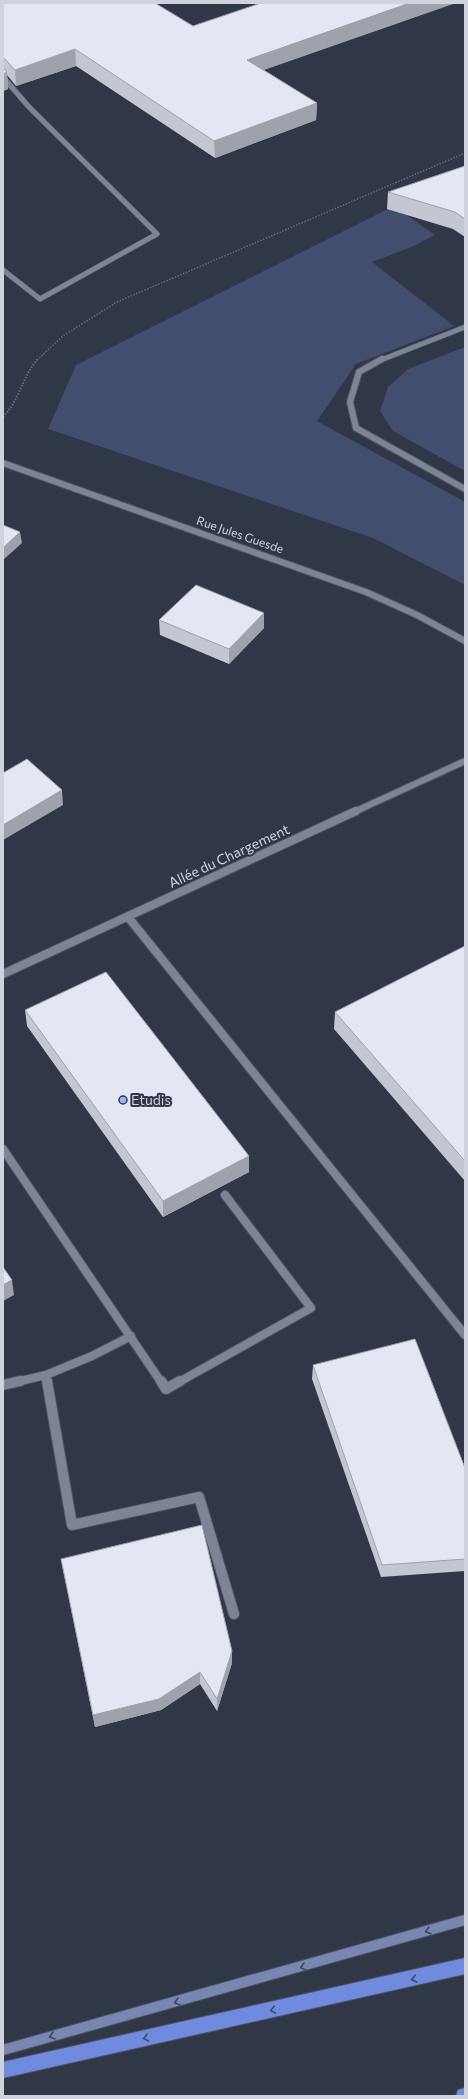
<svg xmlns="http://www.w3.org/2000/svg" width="468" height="2099" viewBox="0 0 468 2099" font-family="Commissioner,sans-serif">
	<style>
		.green { fill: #424e6e }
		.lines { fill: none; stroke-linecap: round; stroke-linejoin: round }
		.service-far3-casing { stroke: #4f5462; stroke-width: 6 }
		.service-far2-casing { stroke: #4f5462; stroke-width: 8 }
		.service-far1-casing { stroke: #4f5462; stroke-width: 10 }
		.service-casing { stroke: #4f5462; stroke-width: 12 }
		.minor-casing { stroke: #4f5462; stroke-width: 8 }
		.secondary-casing { stroke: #4f5462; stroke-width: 12 }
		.trunk-casing { stroke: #4f5462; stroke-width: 2 }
		.path-far1 { stroke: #646a78; stroke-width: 1.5; stroke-dasharray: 1.5 1.5; stroke-linecap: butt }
		.path { stroke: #646a78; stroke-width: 2; stroke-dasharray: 1.5 1.5; stroke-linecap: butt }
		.service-far3 { stroke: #7c8496; stroke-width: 5 }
		.service-far2 { stroke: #7c8496; stroke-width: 6 }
		.service-far1 { stroke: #7c8496; stroke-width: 8 }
		.service { stroke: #7c8496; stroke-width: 10 }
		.minor { stroke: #7c8496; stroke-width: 6 }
		.secondary { stroke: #7887b1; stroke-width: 10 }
		.trunk { fill: #708bde; fill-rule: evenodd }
		.wall { fill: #c2c7d1 }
		.shaded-wall { fill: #9ea2aa }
		.building { fill: #e2e7f3; stroke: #9ea2aa }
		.oneway { stroke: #3e475c }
		.oneway2 { stroke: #404c6d }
		.poi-dot { fill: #9ab5fd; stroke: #303747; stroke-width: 1.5 }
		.labels { text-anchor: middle; stroke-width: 4; stroke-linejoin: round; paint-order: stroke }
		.far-street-label { font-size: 12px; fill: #cfd3dd; stroke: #303747 }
		.street-label { font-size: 14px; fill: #cfd3dd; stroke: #303747 }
		.poi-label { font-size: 14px; fill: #cfd3dd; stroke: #303747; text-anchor: start }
	</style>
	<rect width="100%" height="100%" fill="#303747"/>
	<path class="green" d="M394,206L435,235L414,246L372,262L454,326L356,364L317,421L465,502V585L373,538L48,429L76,365Z
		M465,347V469L463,470L393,431L380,411L388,387L408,369Z"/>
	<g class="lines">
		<defs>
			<path id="service-far3" d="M3,77L29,107L157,234L40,299L3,270
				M381,360L465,327"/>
			<path id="service-far2" d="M382,359L359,372L350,402L356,428L465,489
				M354,812L465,761"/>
			<path id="service-far1" d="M128,917L465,1335
				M3,974L356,811
				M3,1149L161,1382
				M46,1375L92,1356L131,1336
				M16,1382L46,1375L47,1382
				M179,1382L311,1308L225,1195"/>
			<path id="service" d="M47,1381L72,1525L199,1497L234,1614
				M161,1381L166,1389L180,1381
				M3,1385L20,1381"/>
			<path id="minor" d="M3,463L366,592L417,615L465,641"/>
			<path id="secondary" d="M3,2050L465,1920"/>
			<path id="trunk" d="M465,1958V1974L3,2078V2062Z
				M465,2088V2096H456L458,2090Z"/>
		</defs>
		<use href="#service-far3" class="service-far3-casing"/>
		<use href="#service-far2" class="service-far2-casing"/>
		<use href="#service-far1" class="service-far1-casing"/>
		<use href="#service" class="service-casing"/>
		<use href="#minor" class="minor-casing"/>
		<use href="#secondary" class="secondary-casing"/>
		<use href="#trunk" class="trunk-casing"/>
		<path class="path-far1" d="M37,360L63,336L117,302L465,153"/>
		<path class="path" d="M3,417C20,400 22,376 38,359"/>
		<use href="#service-far3" class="service-far3"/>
		<use href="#service-far2" class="service-far2"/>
		<use href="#service-far1" class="service-far1"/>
		<use href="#service" class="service"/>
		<use href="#minor" class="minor"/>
		<use href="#secondary" class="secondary"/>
		<use href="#trunk" class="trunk"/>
	</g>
	<path class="wall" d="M3,3L264,70L317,103L316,120L215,158L76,66L16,86L7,75L8,89L3,91Z
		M465,166V237L453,229L387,209L388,192Z
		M264,613V628L229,664L160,635L159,620Z
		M465,946V1181L334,1029L335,1012Z
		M25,1010L249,1156V1172L163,1217L27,1026Z
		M313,1365L465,1468V1571L381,1577L312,1379Z
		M61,1559L232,1663L217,1711L200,1684L161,1710L95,1727Z"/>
	<path class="shaded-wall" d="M410,3H456L247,76V60Z
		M75,49L76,66L16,86L15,70Z
		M7,72L8,89L3,91V74Z
		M317,103L316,120L215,158L214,141Z
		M20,532L22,543L3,560V548Z
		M264,613V628L229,664V649Z
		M62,790L63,805L3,840V825Z
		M249,1156V1172L163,1217V1201Z
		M12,1280L14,1295L3,1301V1285Z
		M232,1651V1663L217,1711V1699Z
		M200,1672V1684L161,1710L95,1727L93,1715Z"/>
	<path class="building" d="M3,3H155L193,26L261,3H410L247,60L317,103L214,141L75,49L15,70L4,58L3,57Z
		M3,68L7,72L3,74Z
		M465,166V219L455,212L388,192Z
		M3,525L20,532L3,548Z
		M196,585L264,613L229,649L159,620Z
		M27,759L62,790L3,825V773Z
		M465,946V1161L335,1012Z
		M106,972L249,1156L163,1201L25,1010Z
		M3,1267L12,1280L3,1285Z
		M415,1339L465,1468V1559L382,1565L313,1365Z
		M202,1525L232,1651L217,1699L200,1672L159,1699L93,1715L61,1559Z"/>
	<defs><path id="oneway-chevron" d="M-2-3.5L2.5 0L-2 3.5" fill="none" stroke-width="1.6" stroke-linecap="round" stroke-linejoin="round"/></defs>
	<g class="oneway">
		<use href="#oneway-chevron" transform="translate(428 1931) rotate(164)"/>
		<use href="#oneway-chevron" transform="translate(303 1967) rotate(165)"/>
		<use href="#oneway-chevron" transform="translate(177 2002) rotate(165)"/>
		<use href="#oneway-chevron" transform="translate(52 2036) rotate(165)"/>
	</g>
	<g class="oneway2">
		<use href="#oneway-chevron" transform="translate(414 1979) rotate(168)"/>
		<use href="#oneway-chevron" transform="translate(273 2010) rotate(168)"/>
		<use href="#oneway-chevron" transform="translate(146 2038) rotate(167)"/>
	</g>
	<circle class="poi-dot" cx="123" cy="1100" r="4"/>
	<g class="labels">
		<g class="far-street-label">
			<text transform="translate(240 535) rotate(19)" y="4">Rue Jules Guesde</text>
		</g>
		<g class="street-label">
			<text transform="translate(229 856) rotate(-25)" y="5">Allée du Chargement</text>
		</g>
		<g class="poi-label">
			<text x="131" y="1105">Etudis</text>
		</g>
	</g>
	<rect width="468" height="2099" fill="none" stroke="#cfd3dd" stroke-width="8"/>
</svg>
